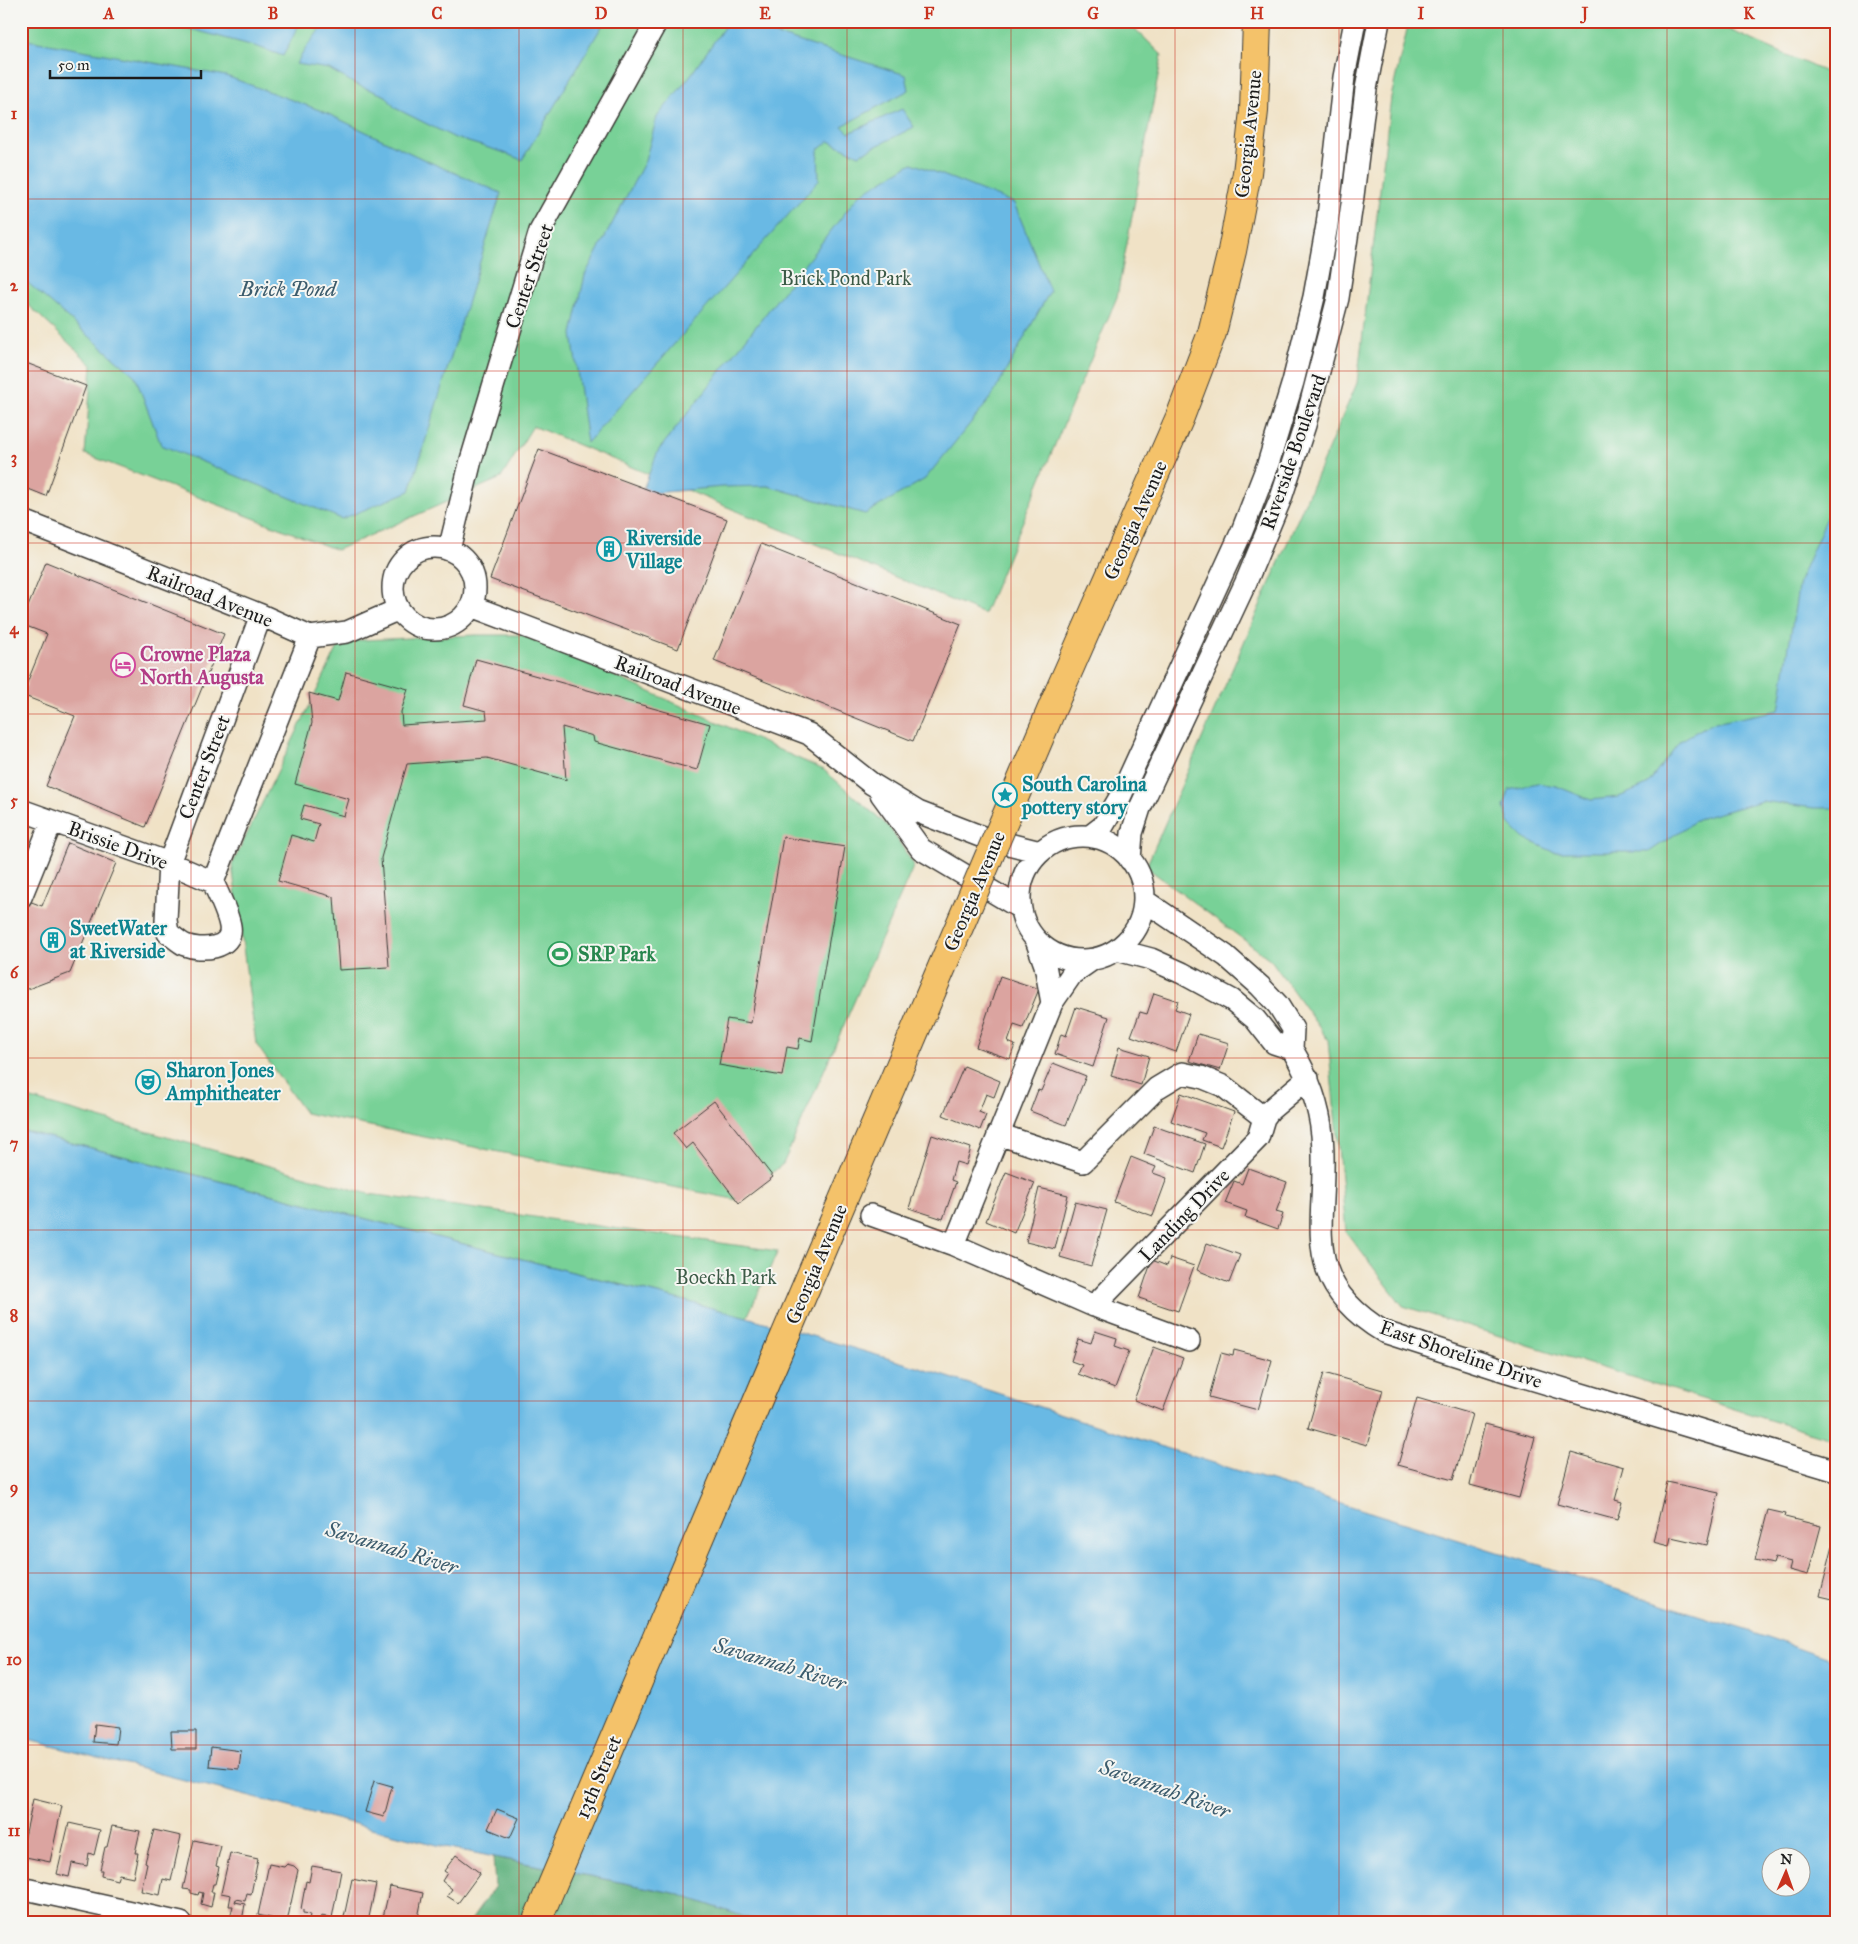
<svg xmlns="http://www.w3.org/2000/svg" width="1858" height="1944" viewBox="0 0 1858 1944" font-family="'IM FELL Great Primer',serif">
	<style>
		.green { fill: #78d197; stroke: #4a765a }
		.forest { fill: #62b380; stroke: #3f684e }
		.water { fill: #69b9e4; stroke: #426a80; fill-rule: evenodd }
		.building { fill: #dba4a0 }
		.lines { fill: none; stroke-linecap: round; stroke-linejoin: round }
		.minor-casing { stroke: #3c3a36; stroke-width: 24 }
		.primary-casing { stroke: #3c3a36; stroke-width: 30 }
		.minor { stroke: #fff; stroke-width: 21 }
		.primary { stroke: #f4c26a; stroke-width: 28 }
		.primary-bridge-casing { stroke: #3c3a36; stroke-width: 30; stroke-linecap: butt }
		.primary-bridge { stroke: #f4c26a; stroke-width: 28 }
		.grid { fill: none; stroke: #c8321e; stroke-width: 1; stroke-opacity: 0.55 }
		.labels { text-anchor: middle; stroke-width: 4; stroke-linejoin: round; paint-order: stroke }
		.street-label { font-size: 20px; fill: #1c1c1c; stroke: #f6f6f2 }
		.park-label { font-size: 20px; fill: #3c5b47; stroke: #f6f6f2 }
		.culture-label { font-size: 20px; font-weight: bold; fill: #0d838f; stroke: #f6f6f2; text-anchor: start }
		.hotel-label { font-size: 20px; font-weight: bold; fill: #b23c85; stroke: #f6f6f2; text-anchor: start }
		.leisure-label { font-size: 20px; font-weight: bold; fill: #27864d; stroke: #f6f6f2; text-anchor: start }
		.water-label { font-size: 21px; font-style: italic; fill: #3b5b6c; stroke: #f6f6f2 }
		.neatline { fill: none; stroke: #c8321e; stroke-width: 2 }
		.grid-label { font-size: 16px; text-anchor: middle; font-weight: bold; fill: #c8321e }
	</style>
	<rect width="100%" height="100%" fill="#f6f6f2"/>
	<filter id="ink" filterUnits="userSpaceOnUse"><feTurbulence type="fractalNoise" baseFrequency=".02" numOctaves="2"/><feDisplacementMap in="SourceGraphic" scale="10" xChannelSelector="R" yChannelSelector="G"/><feConvolveMatrix kernelMatrix="1 2 1 2 8 2 1 2 1" color-interpolation-filters="sRGB"/></filter>
	<filter id="wash" filterUnits="userSpaceOnUse"><feTurbulence type="fractalNoise" baseFrequency=".0096" numOctaves="4" result="noise"/><feDisplacementMap in="SourceGraphic" scale="20" xChannelSelector="R" yChannelSelector="G"/><feGaussianBlur stdDeviation="1.12" result="paint"/><feColorMatrix in="noise" values="0 0 0 0 0 0 0 0 0 0 0 0 0 0 0 0 0 1.4 0 .05"/><feComposite in="paint" operator="in"/></filter>
	<g filter="url(#wash)">
		<rect width="100%" height="100%" fill="#f0e2c6"/>
		<path class="green" d="M21,21H1127L1162,55L1117,297L984,614L533,426L501,478L337,550L85,454L92,365L21,298Z
			M1409,21H1709L1837,77V1441L1403,1306L1346,1232L1328,1040L1271,960L1146,867L1357,383L1391,97Z
			M476,635H523L824,770L889,827L914,865L783,1164L738,1200L305,1113L256,1044L232,865L341,641Z
			M21,1096L369,1194L778,1251L747,1317L21,1130Z"/>
		<path class="forest" d="M493,1857L674,1893L763,1923H469L495,1886Z"/>
		<path class="water" d="M161,21H301L283,56L258,47Z
			M326,21H605L522,160L502,152L455,138L395,108L386,96L355,84L329,69L296,64L306,48Z
			M727,23L788,38L906,75L909,90L842,126L849,133L902,109L914,127L859,155L829,141L818,150L819,180L587,443L572,334L585,275L645,161L657,117L690,76Z
			M21,39L226,76L322,111L425,160L501,193L410,491L342,519L161,445L135,376L21,277Z
			M912,163L1014,203L1050,291L991,398L925,479L865,514L768,486L723,487L641,494L658,451L859,195Z
			M1837,504V808H1814L1762,801L1698,819L1649,852H1554L1523,838L1510,825L1504,807L1509,790L1537,783L1556,786L1591,800L1619,797L1647,785L1680,741L1710,724L1779,710L1799,581L1831,508Z
			M21,1130L747,1317L914,1366L1169,1449L1768,1637L1837,1661V1923H763L674,1893L445,1847L21,1738ZM1770,1856H1800V1886H1770Z"/>
		<g id="blocks">
			<path class="building" d="M21,361L86,386L46,496L21,486Z
				M539,449L727,519L678,649L490,579Z
				M761,544L961,624L913,741L714,661Z
				M46,562L224,634L145,827L46,786L75,716L22,695L47,634L21,624Z
				M476,659L710,724L697,770L594,742L593,736L562,727L566,780L487,758L407,764L381,858L389,967L339,970L334,897L278,881L291,835L314,842L319,824L300,819L304,805L344,816L349,799L295,784L312,723L309,693L338,701L346,672L408,689L401,712L402,725L487,719L486,711L464,705Z
				M783,837L845,847L812,1041L800,1038L798,1049L787,1047L782,1076L719,1065L727,1019L751,1023Z
				M68,843L116,863L70,973L28,989L21,987V898L42,906Z
				M1000,976L1039,989L1023,1028L1014,1025L1008,1042L1015,1045L1010,1059L976,1047Z
				M1154,993L1178,1001L1175,1009L1189,1014L1176,1052L1131,1036L1140,1012L1147,1014Z
				M1076,1007L1109,1017L1093,1067L1055,1054L1061,1034L1066,1036Z
				M1198,1034L1229,1043L1220,1070L1189,1061Z
				M1119,1047L1149,1056L1141,1085L1111,1076Z
				M1053,1063L1086,1076L1066,1125L1030,1111L1038,1090L1041,1091Z
				M964,1066L1000,1081L994,1097L986,1094L979,1112L986,1115L980,1130L943,1115Z
				M1181,1093L1234,1112L1221,1147L1202,1140L1205,1133L1171,1121Z
				M714,1101L773,1177L739,1203L693,1143L686,1149L673,1133Z
				M1154,1126L1205,1144L1195,1173L1144,1154Z
				M932,1135L971,1148L966,1165L956,1162L951,1180L956,1182L943,1219L909,1208Z
				M1131,1157L1156,1167L1153,1173L1167,1178L1153,1216L1114,1202Z
				M1248,1168L1287,1182L1276,1212L1283,1214L1278,1229L1245,1217L1247,1211L1225,1203L1234,1181L1242,1184Z
				M1006,1172L1035,1183L1014,1233L986,1221Z
				M1039,1188L1068,1195L1055,1249L1026,1242Z
				M1075,1202L1107,1210L1091,1266L1060,1257Z
				M1207,1243L1240,1255L1229,1283L1197,1270Z
				M1170,1258L1194,1266L1178,1311L1139,1298L1152,1260L1167,1266Z
				M1095,1331L1117,1338L1115,1346L1129,1351L1115,1388L1078,1374L1082,1365L1071,1361L1078,1339L1091,1343Z
				M1154,1347L1183,1358L1163,1411L1134,1400Z
				M1234,1350L1272,1360L1258,1410L1209,1397L1221,1353L1233,1356Z
				M1324,1373L1383,1390L1367,1445L1308,1428Z
				M1417,1398L1472,1414L1453,1480L1398,1465Z
				M1485,1424L1535,1437L1519,1498L1470,1485Z
				M1571,1452L1624,1467L1615,1500L1622,1502L1617,1520L1557,1504Z
				M1667,1482L1719,1493L1707,1545L1671,1537L1669,1546L1653,1542Z
				M1768,1510L1786,1514L1785,1517L1821,1526L1808,1575L1789,1570L1791,1562L1775,1558L1773,1564L1755,1560Z
				M1833,1545L1837,1546V1600L1820,1596Z
				M95,1724L118,1727L116,1744L93,1742Z
				M171,1731H196V1749H172Z
				M211,1747L241,1751L239,1769L209,1766Z
				M374,1781L392,1786L384,1817L365,1812Z
				M33,1799L62,1806L50,1862L21,1856Z
				M497,1809L519,1818L510,1838L488,1829Z
				M69,1823L100,1830L94,1855L89,1853L87,1866L72,1863L69,1877L57,1874Z
				M112,1826L140,1831L135,1853H138L133,1877L119,1874L117,1880L101,1876L102,1870H100L105,1847H107Z
				M154,1830L181,1836L171,1881L163,1879L160,1895L141,1891L147,1863L145,1862Z
				M194,1840L221,1846L216,1866L219,1867L215,1884H213L211,1892H214L211,1907L201,1904L203,1893L199,1892L198,1895L191,1893V1890L183,1889Z
				M230,1853L258,1859L251,1894L247,1893L245,1901L236,1899L235,1902L245,1904L242,1921L230,1918L233,1906H229L231,1895L221,1893Z
				M456,1855L480,1873L458,1903L447,1896L452,1889L442,1881L447,1873L444,1871Z
				M269,1864L284,1867L287,1864L294,1866L298,1870L287,1922L258,1915Z
				M312,1866L341,1871L332,1918L321,1916L319,1923L309,1921L310,1914L303,1913V1910L301,1909L306,1881L309,1882Z
				M352,1879L376,1884L368,1922L357,1923L358,1920L344,1917Z
				M390,1886L423,1893L417,1923L382,1922Z"/>
		</g>
	</g>
	<g filter="url(#ink)">
		<use href="#blocks" fill-opacity="0" stroke="#3c3a36" stroke-width="1"/>
		<g class="lines">
			<defs>
				<path id="minor" d="M21,520L261,615L310,637L347,632L399,609
					M393 588a41 41 0 1 1 82 0a41 41 0 1 1-82 0Z
					M449,550L471,460L540,231L657,21
					M471,606L809,734L872,784L918,812L985,838L1040,852
					M881,794L921,849L1020,908
					M21,810L169,863L213,882
					M1020 898a62 62 0 1 1 124 0a62 62 0 1 1-124 0Z
					M1090,836L1103,826L1120,797L1242,531L1268,464L1293,382L1314,297L1327,225L1344,77L1355,21
					M1130,860L1132,833L1140,808L1246,582L1281,498L1305,425L1338,298L1352,204L1366,89L1379,21
					M213,882C218,894 228,913 230,926C234,950 200,951 185,945C179,942 174,937 168,933L166,920L169,863L261,615
					M213,882L310,637
					M21,897L52,821
					M1145,901L1226,956L1260,986L1278,1005L1293,1029L1292,1049
					M1036,940L1045,965L1052,1003
					M1117,950L1151,959L1182,973L1232,1000L1255,1019L1274,1043L1292,1049
					M1092,960L1072,974L1052,1003L954,1245L1094,1306L1189,1341
					M1292,1049C1308,1076 1319,1103 1322,1135C1330,1219 1293,1277 1384,1332L1505,1371L1837,1471
					M998,1134L1083,1162L1157,1088L1182,1073L1201,1077L1223,1086L1264,1118
					M871,1215L954,1245
					M1094,1306L1258,1138L1264,1118L1270,1110L1308,1078
					M21,1888L181,1923"/>
				<path id="primary" d="M1059,692L1180,417L1212,333L1232,251L1247,173L1254,111L1257,21
					M536,1923L660,1630"/>
			</defs>
			<use href="#minor" class="minor-casing"/>
			<use href="#primary" class="primary-casing"/>
			<use href="#minor" class="minor"/>
			<use href="#primary" class="primary"/>
			<defs>
				<path id="primary-bridge" d="M660,1630L1059,692"/>
			</defs>
			<use href="#primary-bridge" class="primary-bridge-casing"/>
			<use href="#primary-bridge" class="primary-bridge"/>
		</g>
	</g>
	<path class="grid" d="M191,21V1923M355,21V1923M519,21V1923M683,21V1923M847,21V1923M1011,21V1923M1175,21V1923M1339,21V1923M1503,21V1923M1667,21V1923M21,199H1837M21,371H1837M21,543H1837M21,714H1837M21,886H1837M21,1058H1837M21,1230H1837M21,1401H1837M21,1573H1837M21,1745H1837"/>
	<defs>
		<symbol id="building-ring" viewBox="-11 -11 22 22"><circle r="9.5" fill="#f6f6f2" stroke="#0f9aa8" stroke-width="1.5"/><path d="M-4-6H4V6H1V3H-1V6H-4ZM-2.5-4.3h1.7v1.8h-1.7ZM.8-4.3h1.7v1.8H.8ZM-2.5-1h1.7V.8h-1.7ZM.8-1h1.7V.8H.8Z" fill="#0f9aa8"/></symbol>
		<symbol id="hotel-ring" viewBox="-11 -11 22 22"><circle r="9.5" fill="#f6f6f2" stroke="#d1479c" stroke-width="1.5"/><path d="M-6-4.5h1.5V1H6V5H4.5V3h-9V5H-6ZM-4 0a1.8 1.8 0 1 1 3.6 0ZM.5 0V-2.5h3Q6-2.5 6 0Z" fill="#d1479c"/></symbol>
		<symbol id="sight-ring" viewBox="-11 -11 22 22"><circle r="9.5" fill="#f6f6f2" stroke="#0f9aa8" stroke-width="1.5"/><path d="M0-6L1.8-2.2L6-1.7L2.9 1.2L3.7 5.4L0 3.3L-3.7 5.4L-2.9 1.2L-6-1.7L-1.8-2.2Z" fill="#0f9aa8"/></symbol>
		<symbol id="stadium-ring" viewBox="-11 -11 22 22"><circle r="9.5" fill="#f6f6f2" stroke="#2e9e5b" stroke-width="1.5"/><path d="M0-5a6.5 5 0 1 0 0 10a6.5 5 0 1 0 0-10ZM-3.5-1.8h7v3.6h-7Z" fill="#2e9e5b"/></symbol>
		<symbol id="theatre-ring" viewBox="-11 -11 22 22"><circle r="9.5" fill="#f6f6f2" stroke="#0f9aa8" stroke-width="1.5"/><path d="M-5-5.5Q0-4 5-5.5V0Q5 5 0 6Q-5 5-5 0ZM-3.3-2.5H-1v1.5H-3.3ZM1-2.5H3.3v1.5H1ZM-2.8 1Q0 5.5 2.8 1Z" fill="#0f9aa8"/></symbol>
	</defs>
	<g fill-rule="evenodd">
		<use href="#building-ring" x="595" y="535" width="28" height="28"/>
		<use href="#hotel-ring" x="109" y="651" width="28" height="28"/>
		<use href="#sight-ring" x="991" y="781" width="28" height="28"/>
		<use href="#building-ring" x="39" y="926" width="28" height="28"/>
		<use href="#stadium-ring" x="546" y="940" width="28" height="28"/>
		<use href="#theatre-ring" x="134" y="1068" width="28" height="28"/>
	</g>
	<g class="labels">
		<g class="street-label">
			<text transform="translate(1248 134) rotate(-84)" y="7">Georgia Avenue</text>
			<text transform="translate(529 276) rotate(-71)" y="7">Center Street</text>
			<text transform="translate(1293 452) rotate(-71)" y="7">Riverside Boulevard</text>
			<text transform="translate(1135 520) rotate(-66)" y="7">Georgia Avenue</text>
			<text transform="translate(210 596) rotate(22)" y="7">Railroad Avenue</text>
			<text transform="translate(678 685) rotate(21)" y="7">Railroad Avenue</text>
			<text transform="translate(204 767) rotate(-69)" y="7">Center Street</text>
			<text transform="translate(118 845) rotate(20)" y="7">Brissie Drive</text>
			<text transform="translate(974 891) rotate(-67)" y="7">Georgia Avenue</text>
			<text transform="translate(1184 1215) rotate(-46)" y="7">Landing Drive</text>
			<text transform="translate(816 1264) rotate(-67)" y="7">Georgia Avenue</text>
			<text transform="translate(1461 1354) rotate(19)" y="7">East Shoreline Drive</text>
			<text transform="translate(598 1777) rotate(-67)" y="7">13th Street</text>
		</g>
		<g class="park-label">
			<text x="846" y="285">Brick Pond Park</text>
			<text x="726" y="1284">Boeckh Park</text>
		</g>
		<g class="culture-label">
			<text x="626" y="545">Riverside<tspan x="626" dy="23">Village</tspan></text>
			<text x="1022" y="791">South Carolina<tspan x="1022" dy="23">pottery story</tspan></text>
			<text x="70" y="935">SweetWater<tspan x="70" dy="23">at Riverside</tspan></text>
			<text x="166" y="1077">Sharon Jones<tspan x="166" dy="23">Amphitheater</tspan></text>
		</g>
		<g class="hotel-label">
			<text x="140" y="661">Crowne Plaza<tspan x="140" dy="23">North Augusta</tspan></text>
		</g>
		<g class="leisure-label">
			<text x="578" y="961">SRP Park</text>
		</g>
		<g class="water-label">
			<text x="288" y="296">Brick Pond</text>
			<text transform="translate(392 1548) rotate(17)" y="7">Savannah River</text>
			<text transform="translate(780 1664) rotate(17)" y="7">Savannah River</text>
			<text transform="translate(1165 1789) rotate(20)" y="7">Savannah River</text>
		</g>
	</g>
	<rect width="1858" height="1944" fill="none" stroke="#f6f6f2" stroke-width="55"/>
	<g transform="translate(1786 1872) rotate(2)"><circle r="24" fill="#f6f6f2" stroke="#9f9f9c"/>
	<path d="M0-4L9 19L0 12L-9 19Z" fill="#c8321e"/>
	<text y="-8" font-size="14" font-weight="bold" text-anchor="middle" fill="#1c1c1c">N</text>
	</g>
	<path d="M50 70v8h151v-8" fill="none" stroke="#1c1c1c" stroke-width="2.5"/>
	<text x="58" y="70" font-size="15" fill="#1c1c1c" stroke="#f6f6f2" stroke-width="4" paint-order="stroke">50 m</text>
	<rect x="28" y="28" width="1802" height="1888" class="neatline"/>
	<g class="grid-label">
		<text x="109" y="19">A</text>
		<text x="273" y="19">B</text>
		<text x="437" y="19">C</text>
		<text x="601" y="19">D</text>
		<text x="765" y="19">E</text>
		<text x="929" y="19">F</text>
		<text x="1093" y="19">G</text>
		<text x="1257" y="19">H</text>
		<text x="1421" y="19">I</text>
		<text x="1585" y="19">J</text>
		<text x="1749" y="19">K</text>
		<text x="14" y="119">1</text>
		<text x="14" y="291">2</text>
		<text x="14" y="463">3</text>
		<text x="14" y="634">4</text>
		<text x="14" y="806">5</text>
		<text x="14" y="978">6</text>
		<text x="14" y="1149">7</text>
		<text x="14" y="1321">8</text>
		<text x="14" y="1493">9</text>
		<text x="14" y="1665">10</text>
		<text x="14" y="1836">11</text>
	</g>
</svg>
